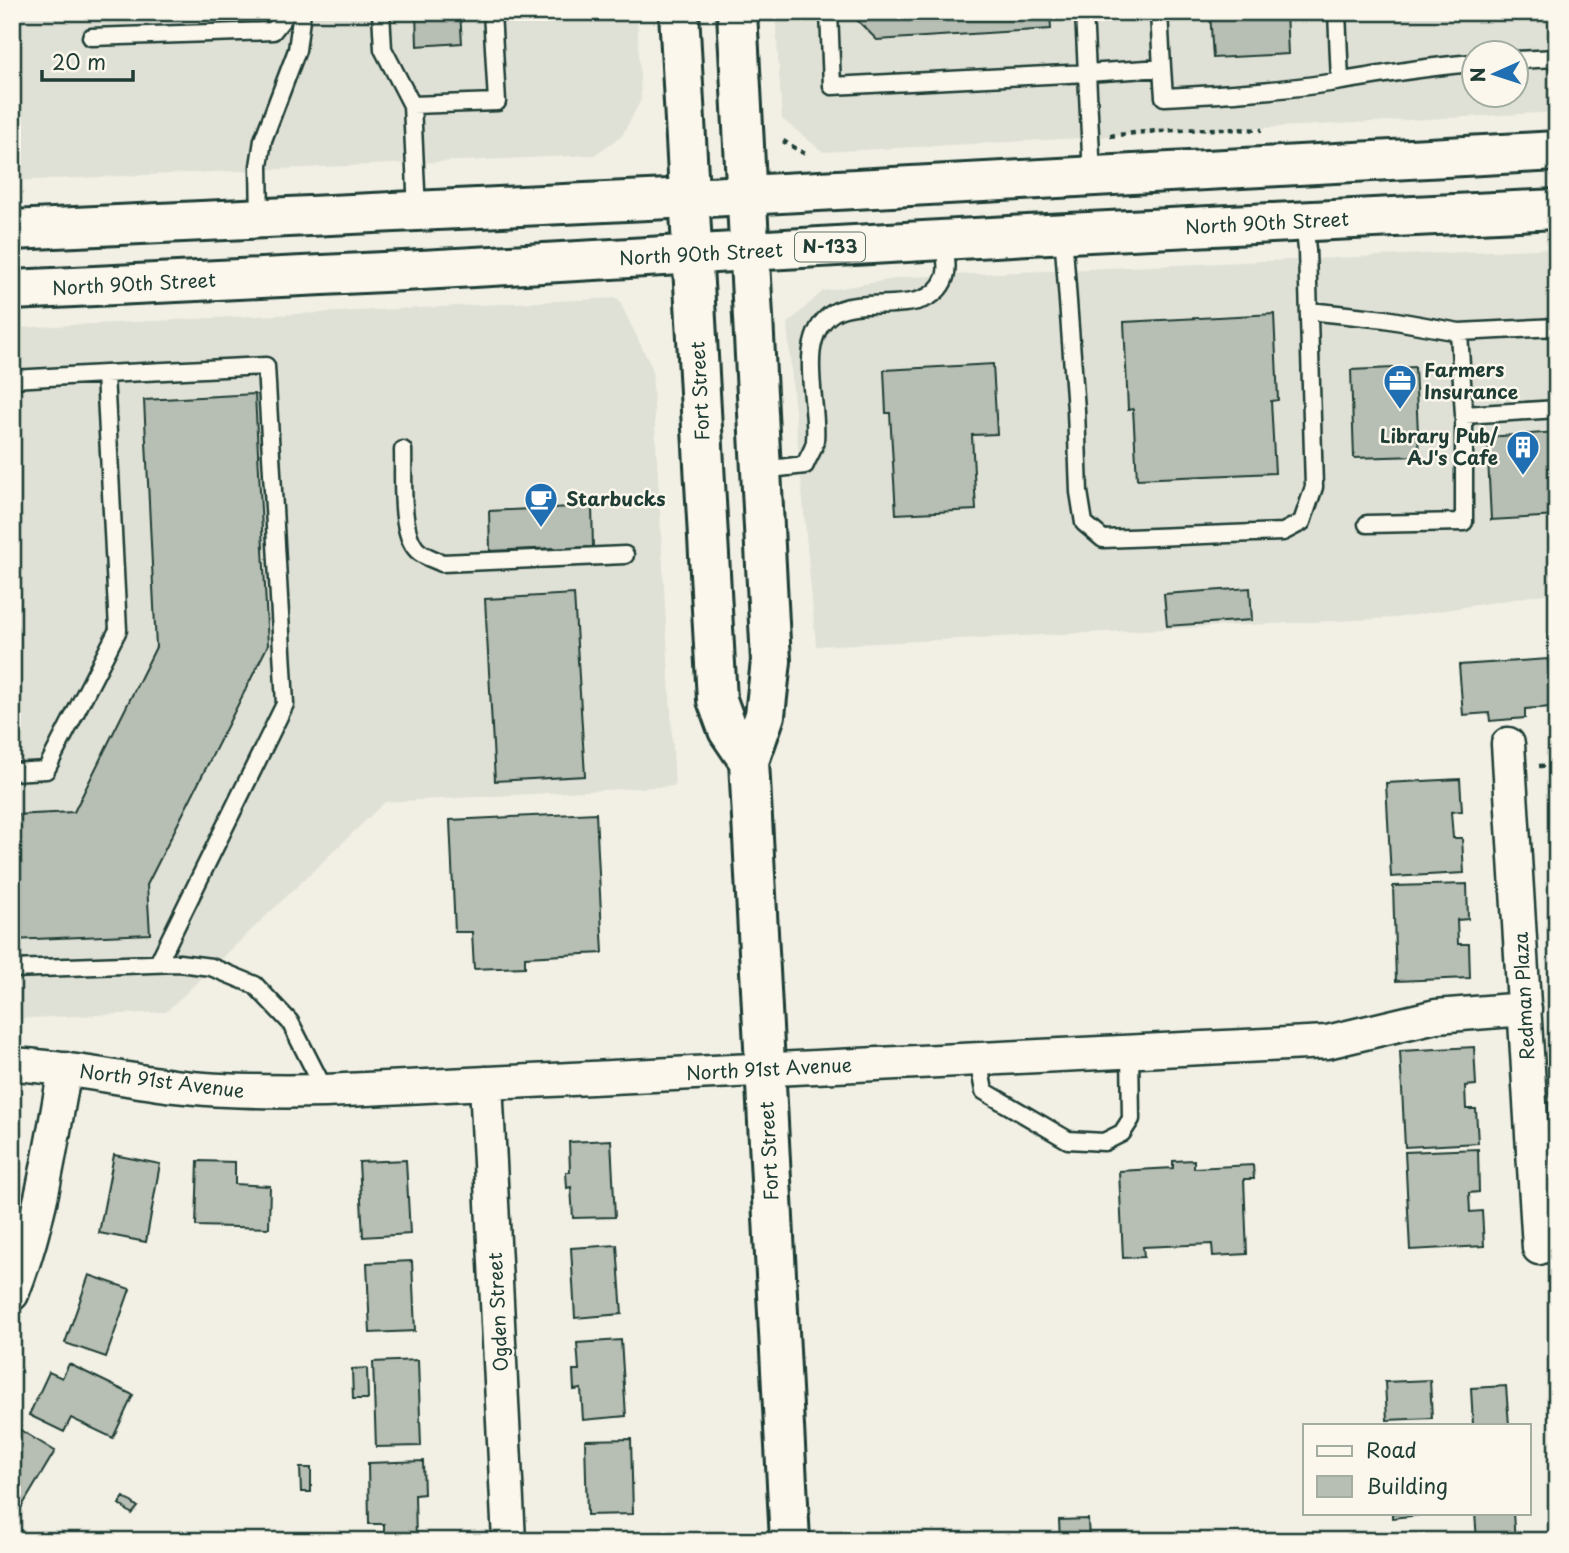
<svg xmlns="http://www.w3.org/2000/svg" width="1569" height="1553" viewBox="0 0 1569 1553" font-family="'Playpen Sans',sans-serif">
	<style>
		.built { fill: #e0e1d6; fill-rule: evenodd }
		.building { fill: #b7beb3; stroke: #1f3d34; stroke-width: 2 }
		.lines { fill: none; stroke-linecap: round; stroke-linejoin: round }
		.service-casing { stroke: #1f3d34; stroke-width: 21 }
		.minor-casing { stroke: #1f3d34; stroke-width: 37 }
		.secondary-casing { stroke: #1f3d34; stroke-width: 44 }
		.primary-casing { stroke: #1f3d34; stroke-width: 44 }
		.path { stroke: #1f3d34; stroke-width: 4.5; stroke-dasharray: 5 5; stroke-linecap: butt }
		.service { stroke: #fbf7ec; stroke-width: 16 }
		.minor { stroke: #fbf7ec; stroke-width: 32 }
		.secondary { stroke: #fbf7ec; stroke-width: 38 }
		.primary { stroke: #fbf7ec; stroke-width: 38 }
		.labels { text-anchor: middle; stroke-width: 5; stroke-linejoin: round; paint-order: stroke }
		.shield { fill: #fbf7ec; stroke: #61756b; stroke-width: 2 }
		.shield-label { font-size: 18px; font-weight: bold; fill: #1f3d34 }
		.street-label { font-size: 19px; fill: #1f3d34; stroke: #fbf7ec }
		.poi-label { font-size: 19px; font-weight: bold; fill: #1f3d34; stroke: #fbf7ec; text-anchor: start }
	</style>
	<rect width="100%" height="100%" fill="#f2f0e5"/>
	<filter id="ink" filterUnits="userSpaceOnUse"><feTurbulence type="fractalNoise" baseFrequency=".0143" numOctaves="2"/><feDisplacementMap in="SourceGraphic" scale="14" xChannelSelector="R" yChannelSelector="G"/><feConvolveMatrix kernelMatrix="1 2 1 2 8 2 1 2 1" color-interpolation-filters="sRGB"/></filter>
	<g filter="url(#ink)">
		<path class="built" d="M12,12H637L641,100L622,136L594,155L12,181Z
			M775,12H1557V112L823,152L782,119ZM1474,52H1516V94H1474Z
			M1557,248V592L1396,618L816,646L787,324L823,291L906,277Z
			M618,298L652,368L675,786L385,802L166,1012L12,1019V328Z"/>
		<path class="building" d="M416,12H460L462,43L417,46Z
			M858,12H1050L1051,29L877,40L858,21Z
			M1210,12H1286L1288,54L1213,58Z
			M1274,314L1278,400L1271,401L1275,473L1137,479L1133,409L1128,410L1124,322Z
			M993,364L997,434L972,435L976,510L896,514L890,413H886L884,370Z
			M1415,367L1419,456L1354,458L1351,370Z
			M255,394L268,645L147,885L150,934L12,940V815L74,812L156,647L144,400Z
			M1557,432V516L1491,520L1487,437Z
			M592,506L593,547L570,548V555L555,556V548L490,551L489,511Z
			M1250,588L1252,620L1167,626L1164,594Z
			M574,594L585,776L495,781L485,599Z
			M1548,659L1551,707L1525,709V718L1490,721L1489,713L1463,715L1459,665Z
			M1460,779L1462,811L1451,812L1453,838H1462L1464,873L1391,877L1386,783Z
			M596,813L603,953L525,957V967L474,969L472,932H455L450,820Z
			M1467,884L1468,919L1457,920L1458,944H1469L1470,978L1396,981L1393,886Z
			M1474,1047L1476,1085L1465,1086L1466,1109H1476L1478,1143L1405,1147L1400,1051Z
			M611,1140L615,1217L573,1218L571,1187L567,1188L566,1172H570L569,1142Z
			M1478,1149L1479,1192L1469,1193L1470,1212L1482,1211L1484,1246L1410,1250L1405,1152Z
			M114,1155L160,1164L146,1242L99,1233Z
			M406,1160L410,1234L363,1237L359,1162Z
			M1194,1160V1168L1253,1165L1254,1179H1244L1247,1254L1213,1256L1212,1244L1143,1247L1144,1257L1123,1258L1119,1171L1173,1168V1161Z
			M198,1161L235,1162V1184L270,1186L269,1228L196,1226Z
			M617,1245L622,1314L575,1318L571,1248Z
			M412,1261L415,1331L370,1333L367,1263Z
			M89,1275L130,1289L106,1357L65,1343Z
			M621,1340L626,1416L583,1420L581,1389L574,1390L573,1370H579L577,1343Z
			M418,1360L421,1446L376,1447L373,1362Z
			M69,1364L133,1395L113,1438L71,1418L64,1432L29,1415L49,1372L62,1378Z
			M367,1368L368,1399H353L352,1369Z
			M1430,1380L1432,1418L1387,1420L1385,1382Z
			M1506,1386L1509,1425H1473L1471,1388Z
			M17,1428L55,1451L18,1513L12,1510V1436Z
			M631,1439L633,1514L587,1515L585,1440Z
			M423,1461L424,1494L415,1495L416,1541H384V1524H369L368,1463Z
			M300,1468H311V1492H301Z
			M124,1497L138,1507L132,1514L119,1504Z
			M1392,1513H1420V1515L1392,1518Z
			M1475,1513H1513L1515,1541H1477Z
			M1088,1519L1089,1541H1060L1059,1520Z
			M12,1527L25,1536L22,1541H12Z
			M631,1536V1541H589V1538Z"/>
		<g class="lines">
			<defs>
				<path id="service" d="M381,12L383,49L412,105L417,211
					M829,12L832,86L1087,73L1084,12
					M1159,12L1162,68
					M1337,12L1340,81
					M91,37L273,31L288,12
					M1516,60L1557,58
					M412,105L497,102L492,12
					M1092,176L1087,73L1162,68L1164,97C1221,94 1279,91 1336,82C1382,75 1427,66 1474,63
					M260,219L259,166L263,140L297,50L302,12
					M1063,233L1076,410L1079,492L1084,523L1103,539L1283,532L1302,522L1314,487L1307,250L1304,221
					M1309,311L1385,319L1459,332
					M1557,327L1459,332L1464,415L1557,409
					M105,374L266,366L285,704L158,963
					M12,379L105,374L118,630L46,770L12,772
					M403,450C404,476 399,531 417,550C424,557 434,559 442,563L625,555
					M762,470L805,465C808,457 815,448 815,440C819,404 794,338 833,313C863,294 930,320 945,277C949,267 944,251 944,240
					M1367,524L1464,522V415
					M12,969L179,963L211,967L255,985L290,1022L325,1091
					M978,1059L984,1091L1068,1140L1104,1142L1122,1133L1131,1119L1130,1052"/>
				<path id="minor" d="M1508,744L1539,1248
					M12,1064C67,1067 120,1079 174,1086C224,1092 275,1092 325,1091L1327,1042L1436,1016L1525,1009
					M486,1083L509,1541
					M12,1294C41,1222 51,1145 65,1069"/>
				<path id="secondary" d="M679,12L717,700L728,730L749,761
					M737,12L771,661L765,715L749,761L790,1541"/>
				<path id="primary" d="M12,230L690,198L1557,151
					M12,290L404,271L1028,235L1557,209"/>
			</defs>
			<use href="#service" class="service-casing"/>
			<use href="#minor" class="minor-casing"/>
			<use href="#secondary" class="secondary-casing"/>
			<use href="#primary" class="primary-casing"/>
			<path class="path" d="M1110,136C1161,129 1212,128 1262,130
				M783,141L807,155
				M1539,766L1556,765L1557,738"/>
			<use href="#service" class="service"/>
			<use href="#minor" class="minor"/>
			<use href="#secondary" class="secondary"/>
			<use href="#primary" class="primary"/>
		</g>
	</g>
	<defs>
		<symbol id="office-pin" viewBox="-11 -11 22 30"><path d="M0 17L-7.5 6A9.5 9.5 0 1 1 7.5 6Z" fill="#1f6fb2" stroke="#fbf7ec"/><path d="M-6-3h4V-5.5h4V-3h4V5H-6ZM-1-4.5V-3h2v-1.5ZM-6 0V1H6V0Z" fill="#fff"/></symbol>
		<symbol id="building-pin" viewBox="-11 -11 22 30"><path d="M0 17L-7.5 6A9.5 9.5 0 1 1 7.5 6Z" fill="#1f6fb2" stroke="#fbf7ec"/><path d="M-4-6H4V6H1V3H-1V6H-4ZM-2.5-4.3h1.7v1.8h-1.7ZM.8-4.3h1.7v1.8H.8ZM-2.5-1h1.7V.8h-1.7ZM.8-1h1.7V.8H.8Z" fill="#fff"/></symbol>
		<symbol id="cafe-pin" viewBox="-11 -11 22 30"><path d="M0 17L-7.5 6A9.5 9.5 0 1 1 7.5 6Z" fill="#1f6fb2" stroke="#fbf7ec"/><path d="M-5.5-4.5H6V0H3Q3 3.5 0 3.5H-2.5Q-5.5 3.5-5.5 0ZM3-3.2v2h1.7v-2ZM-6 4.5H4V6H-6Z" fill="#fff"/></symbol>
	</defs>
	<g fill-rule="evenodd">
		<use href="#office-pin" x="1381" y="362" width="38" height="52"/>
		<use href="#building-pin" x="1504" y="428" width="38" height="52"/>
		<use href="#cafe-pin" x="522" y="480" width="38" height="52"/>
	</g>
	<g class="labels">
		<rect class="shield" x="795" y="232.5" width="70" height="29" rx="5"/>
		<g class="shield-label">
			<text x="830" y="253">N-133</text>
		</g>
		<g class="street-label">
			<text transform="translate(1267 223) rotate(-3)" y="7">North 90th Street</text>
			<text transform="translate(701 254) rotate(-3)" y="7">North 90th Street</text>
			<text transform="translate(134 284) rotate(-3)" y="7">North 90th Street</text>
			<text transform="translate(700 391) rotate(-93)" y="7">Fort Street</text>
			<text transform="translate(1524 996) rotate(-93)" y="7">Redman Plaza</text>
			<text transform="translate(769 1069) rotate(-3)" y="7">North 91st Avenue</text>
			<text transform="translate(162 1081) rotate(7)" y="7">North 91st Avenue</text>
			<text transform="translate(769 1151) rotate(-93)" y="7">Fort Street</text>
			<text transform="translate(498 1312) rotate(-93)" y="7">Ogden Street</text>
		</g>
		<g class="poi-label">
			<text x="1424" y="377">Farmers<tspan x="1424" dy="22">Insurance</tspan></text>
			<text x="1498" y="443" text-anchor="end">Library Pub/<tspan x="1498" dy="22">AJ's Cafe</tspan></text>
			<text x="566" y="506">Starbucks</text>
		</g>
	</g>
	<rect width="1569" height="1553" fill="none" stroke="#fbf7ec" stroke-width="42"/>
	<rect x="21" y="21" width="1527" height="1511" fill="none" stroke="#1f3d34" stroke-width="2.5" filter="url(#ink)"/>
	<rect x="1303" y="1424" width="228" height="91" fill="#fbf7ec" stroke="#a3ada2" stroke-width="2"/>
	<rect x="1317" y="1446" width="35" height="10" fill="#fbf7ec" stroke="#a3ada2" stroke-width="2"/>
	<text x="1366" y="1458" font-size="21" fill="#1f3d34">Road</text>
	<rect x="1317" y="1476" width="35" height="21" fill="#b7beb3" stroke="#a3ada2" stroke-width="2"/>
	<text x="1366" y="1494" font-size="21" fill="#1f3d34">Building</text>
	<g transform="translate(1495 74) rotate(267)"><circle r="33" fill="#fbf7ec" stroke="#a3ada2" stroke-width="2"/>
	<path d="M0-5L12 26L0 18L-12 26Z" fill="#1f6fb2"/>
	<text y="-10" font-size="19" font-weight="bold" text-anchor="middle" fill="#1f3d34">N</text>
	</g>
	<path d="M42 70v10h91v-10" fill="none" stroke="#1f3d34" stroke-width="3.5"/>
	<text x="52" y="70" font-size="21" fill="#1f3d34" stroke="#fbf7ec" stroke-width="5" paint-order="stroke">20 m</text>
</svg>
